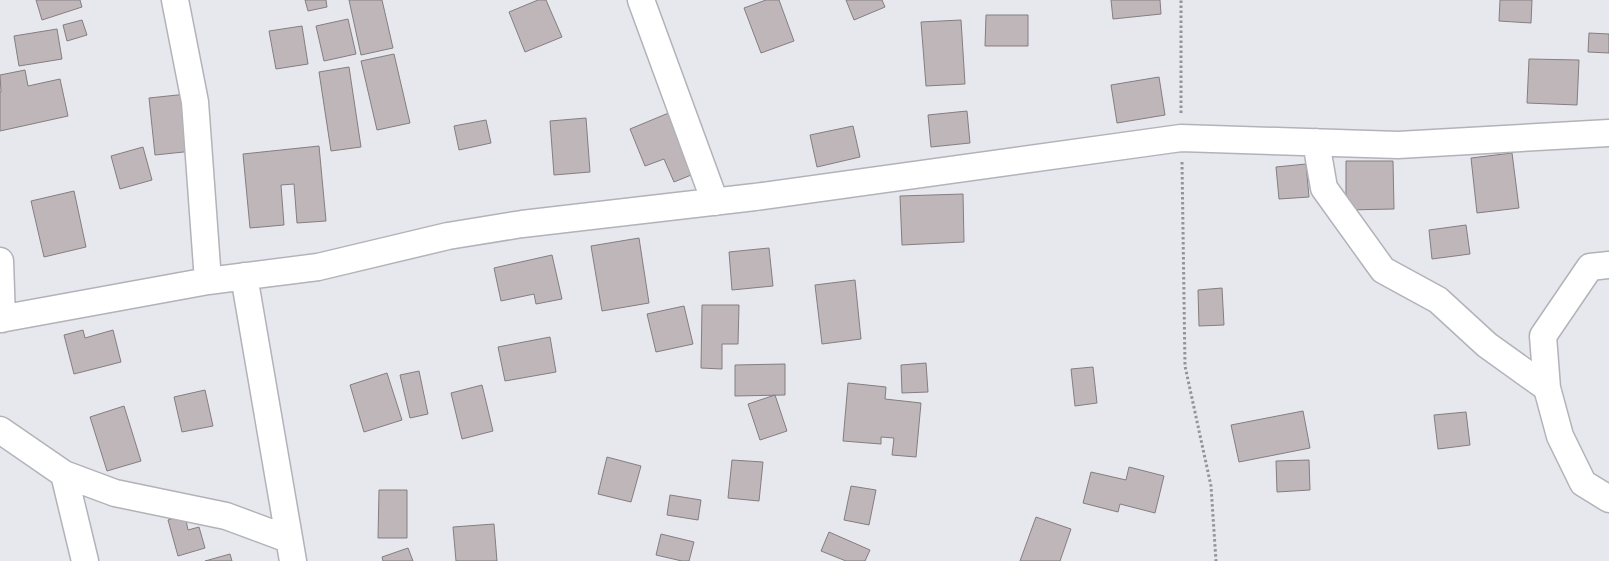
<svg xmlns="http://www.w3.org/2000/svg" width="1609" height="561" viewBox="0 0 1609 561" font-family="'Fira Sans',sans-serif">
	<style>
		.building { fill: #beb6b8; stroke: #857e80 }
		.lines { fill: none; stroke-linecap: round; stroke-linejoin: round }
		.minor-casing { stroke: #b2b2b9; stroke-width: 29 }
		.path { stroke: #939398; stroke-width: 3; stroke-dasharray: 2.5 2.5; stroke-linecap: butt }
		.minor { stroke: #fff; stroke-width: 26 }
	</style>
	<rect width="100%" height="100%" fill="#e7e7ee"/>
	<path class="building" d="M36,0H80L82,7L42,20Z
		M305,0H326L327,7L308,11Z
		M349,0H382L393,48L361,55Z
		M538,0H546L562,37L525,52L509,12Z
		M766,0H779L794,41L761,53L744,8Z
		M846,0H882L885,7L854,20Z
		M1111,0H1160L1161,14L1113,19Z
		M1500,0H1532L1531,23L1499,21Z
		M986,15H1028V46H985Z
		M348,19L356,54L324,61L316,26Z
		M82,20L87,35L67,41L63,25Z
		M961,20L965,84L926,86L921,22Z
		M302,26L308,64L276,69L269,31Z
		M57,29L62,59L19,66L14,36Z
		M1589,33L1609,34V53L1588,52Z
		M394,54L410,123L377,130L361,61Z
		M1529,59L1579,60L1577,105L1527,103Z
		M349,67L361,147L331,151L319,72Z
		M25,70L28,86L60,79L68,116L0,131V92H1L0,75Z
		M1159,77L1165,115L1117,123L1111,85Z
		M187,94L193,151L155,155L149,98Z
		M967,111L970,143L931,147L928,115Z
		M671,112L696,173L674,182L664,159L645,166L630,129Z
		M586,118L590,172L554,175L550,121Z
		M486,120L491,143L459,150L454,126Z
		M853,126L860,157L817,167L810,135Z
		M319,146L326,221L297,223L294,184L281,185L284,225L250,228L243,154Z
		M143,147L152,180L120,189L111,156Z
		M1512,153L1519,208L1477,213L1471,158Z
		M1346,161H1393L1394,209L1346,210Z
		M1306,164L1309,197L1279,199L1276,167Z
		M74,191L86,247L44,257L31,201Z
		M963,194L964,242L902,245L900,196Z
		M1466,225L1470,254L1432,259L1429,230Z
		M639,238L649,303L602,311L591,246Z
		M769,248L773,286L732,290L729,252Z
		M552,255L562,299L536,304L534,294L501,301L494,268Z
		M855,280L861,339L822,344L815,285Z
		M1222,288L1224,325L1199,326L1198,290Z
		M702,305H739L738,344H722V369L701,368Z
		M684,306L693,344L656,352L647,314Z
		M83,330L85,338L113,330L121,362L74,374L64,335Z
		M550,337L556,372L505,381L498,347Z
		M926,363L928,392L902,393L901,365Z
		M785,364V395L735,396V365Z
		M1093,367L1097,403L1075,406L1071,369Z
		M419,371L428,414L410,418L400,375Z
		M387,373L402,420L364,432L350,385Z
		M848,383L886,387L885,399L921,403L916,457L892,455L894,438L881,437V444L843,441Z
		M482,385L493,431L462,439L451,393Z
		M205,390L213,426L182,432L174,397Z
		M775,395L787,431L760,440L748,404Z
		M124,406L141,461L107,471L90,417Z
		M1303,411L1310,448L1239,462L1231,425Z
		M1466,412L1470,445L1438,449L1434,415Z
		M607,457L641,466L631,502L598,494Z
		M732,460L763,462L759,501L728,498Z
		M1309,460L1310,490L1277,492L1276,461Z
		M1129,467L1164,476L1155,513L1120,504L1118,512L1083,503L1091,472L1126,480Z
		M851,486L876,490L869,525L844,520Z
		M379,490H407V538H378Z
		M670,495L701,500L698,520L667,515Z
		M185,515L188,530L199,527L205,548L178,556L168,520Z
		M1036,517L1071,529L1060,561H1020Z
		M494,524L497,561H456L453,527Z
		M829,532L870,550L865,561H846L821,551Z
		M661,534L694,542L689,561H682L656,555Z
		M408,548L413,561H383L382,557Z
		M230,554L232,561H205Z"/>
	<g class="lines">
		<defs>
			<path id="minor" d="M175,0L195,102L208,281
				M641,0L715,202
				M1316,142L1324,188L1383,270L1438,300L1487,345L1547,388
				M0,261L2,319
				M1609,265L1590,267L1543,336L1547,388L1560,436L1583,483L1609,499
				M244,276L293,561
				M0,319L208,281L318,267L448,236L522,224L755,197L1181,138L1398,145L1609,133
				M0,430L64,474L115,493L226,516L288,539
				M64,474L85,561"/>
		</defs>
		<use href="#minor" class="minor-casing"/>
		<path class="path" d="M1181,113V0
			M1182,162L1185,366L1211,486L1216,561"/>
		<use href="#minor" class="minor"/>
	</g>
</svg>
